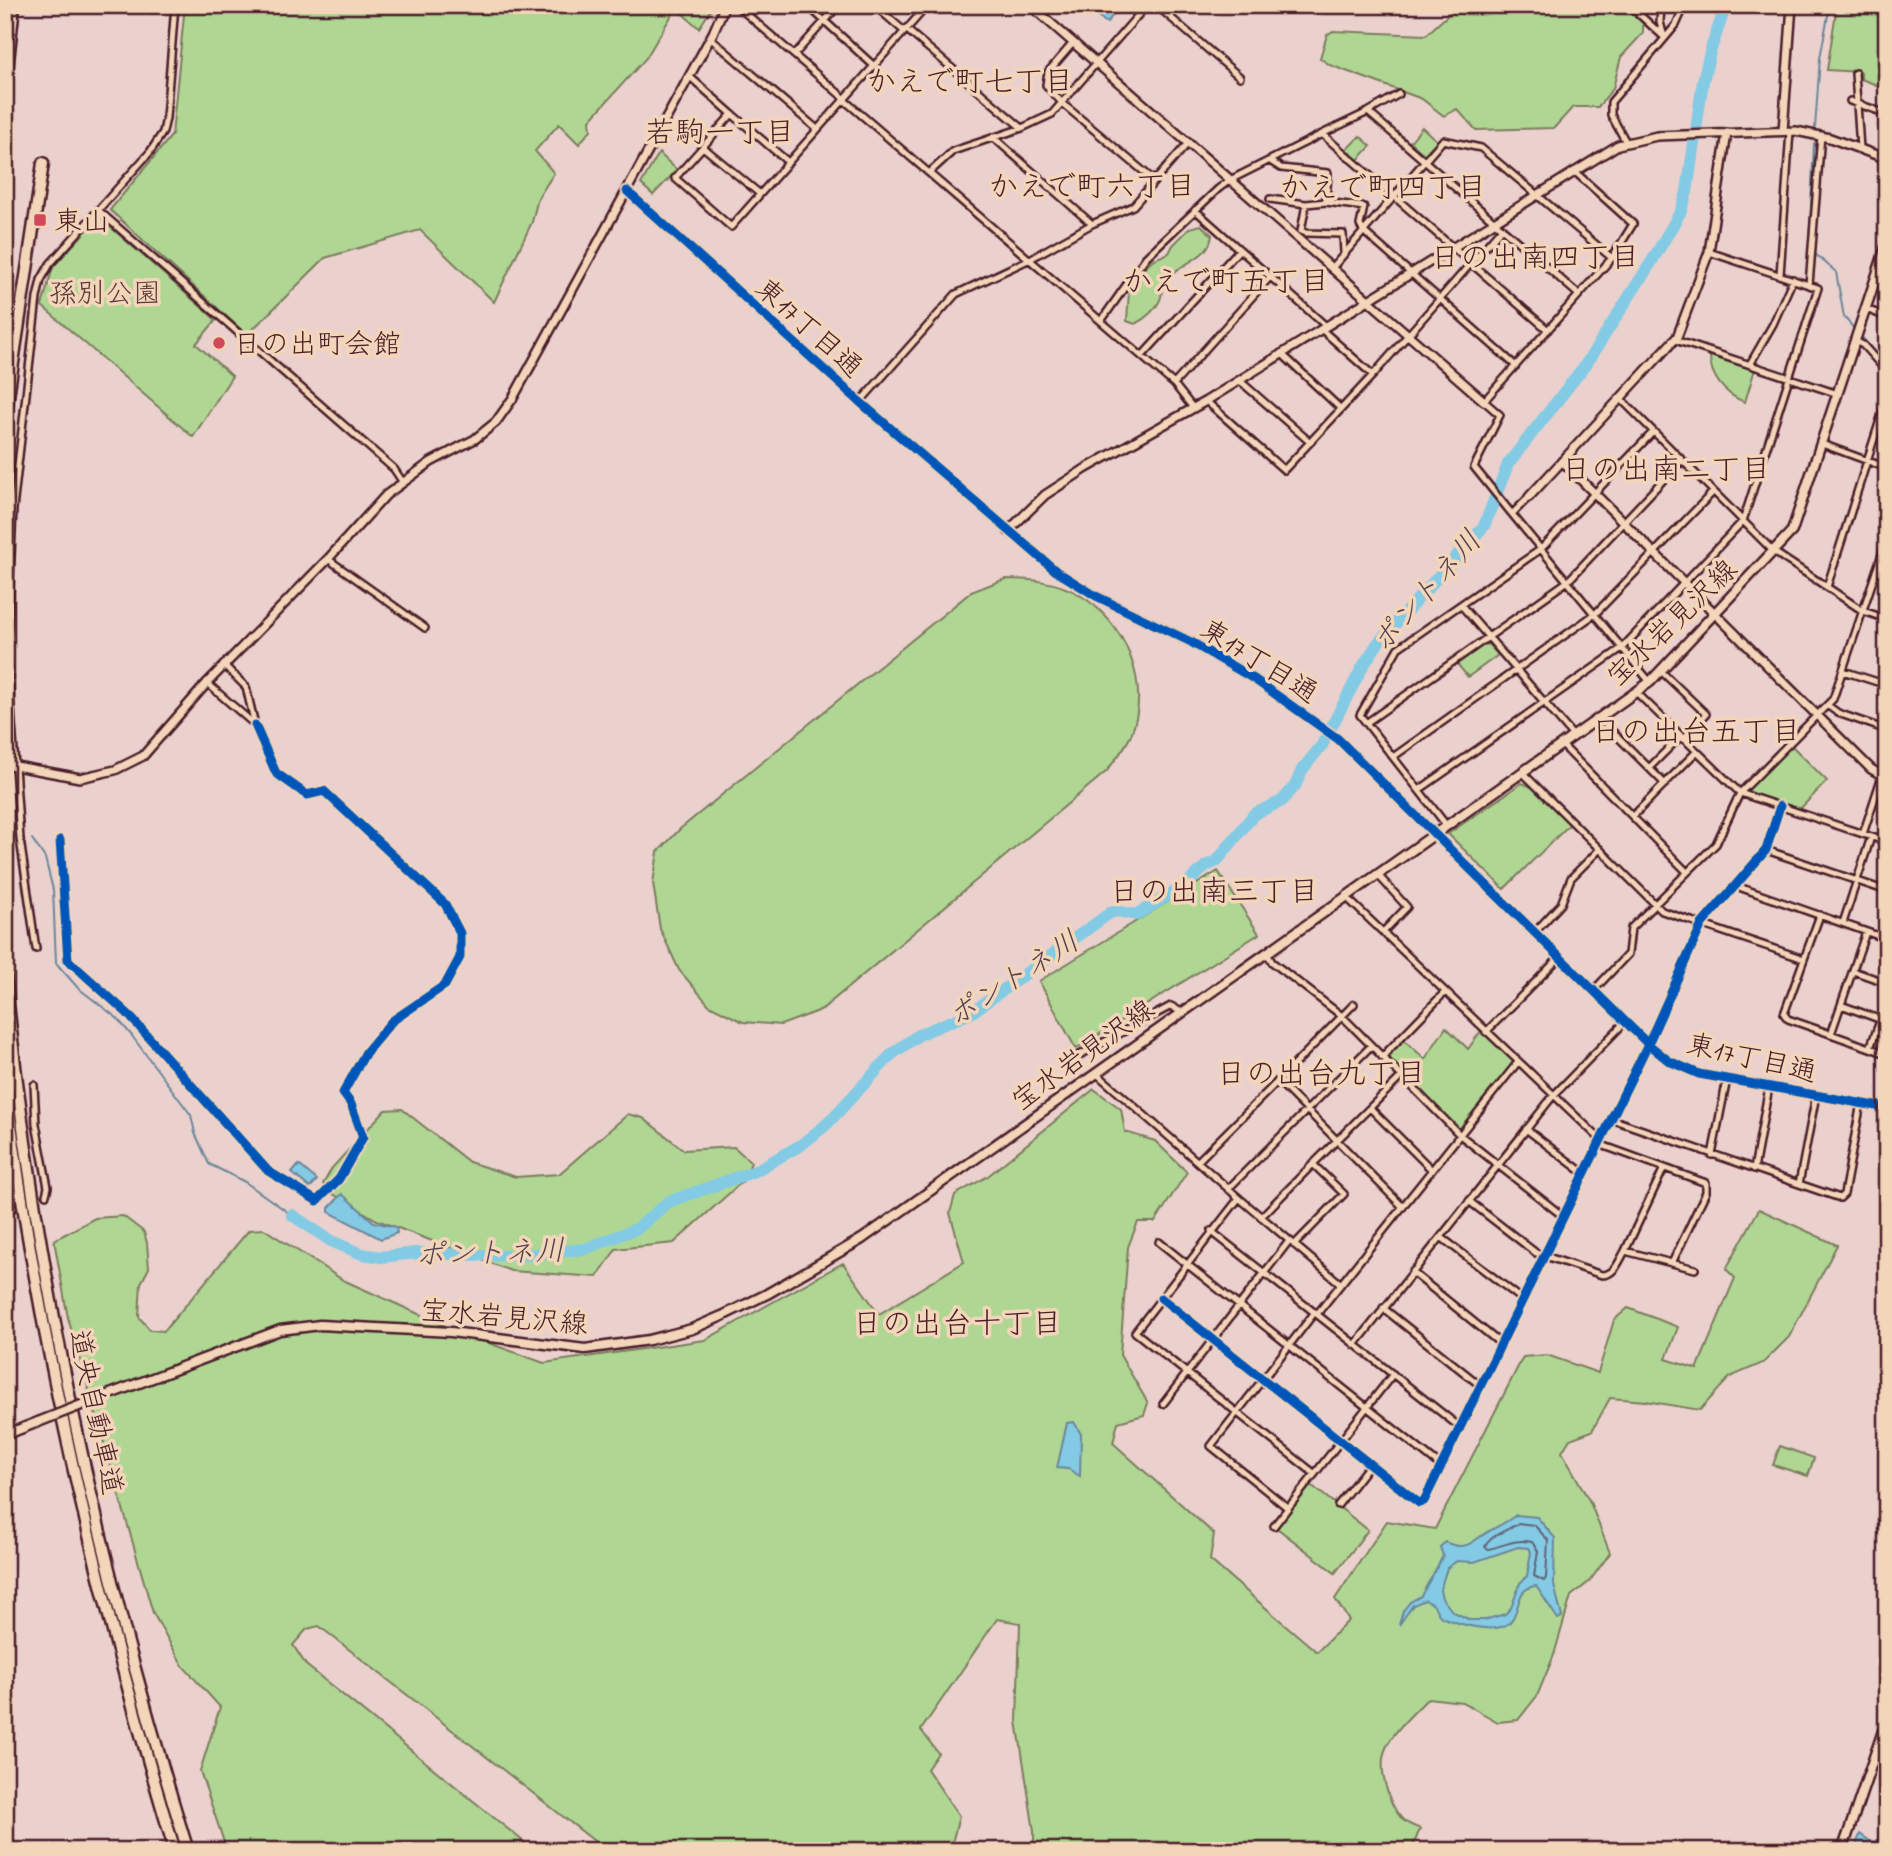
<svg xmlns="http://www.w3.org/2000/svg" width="1892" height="1856" viewBox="0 0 1892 1856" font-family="'Indie Flower','Klee One',sans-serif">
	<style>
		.green { fill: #afd793; stroke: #7c7b5f; stroke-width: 2 }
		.water { fill: #83cae4; stroke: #6c869a; stroke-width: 2; fill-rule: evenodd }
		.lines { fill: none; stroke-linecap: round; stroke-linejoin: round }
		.shore { stroke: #616375; stroke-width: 2 }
		.stream { stroke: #6c869a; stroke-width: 2 }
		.river { stroke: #83cae4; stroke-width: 12 }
		.minor-casing { stroke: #4a1f2b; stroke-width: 10 }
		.tertiary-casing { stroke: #4a1f2b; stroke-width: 12 }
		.secondary-casing { stroke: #4a1f2b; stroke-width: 13 }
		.motorway-casing { stroke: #4a1f2b; stroke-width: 15 }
		.minor { stroke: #f3d5b9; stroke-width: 5 }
		.tertiary { stroke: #f3d5b9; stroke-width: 7 }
		.secondary { stroke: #f3d5b9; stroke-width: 8 }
		.motorway { stroke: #f3d5b9; stroke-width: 10 }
		.secondary-bridge-casing { stroke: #4a1f2b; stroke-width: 13; stroke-linecap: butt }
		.secondary-bridge { stroke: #f3d5b9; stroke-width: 8 }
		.cycleway-casing { stroke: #f3d5b9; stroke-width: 13 }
		.cycleway { stroke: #0057b8; stroke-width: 9 }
		.poi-dot { fill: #d1495b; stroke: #f3d5b9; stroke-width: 2.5 }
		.labels { text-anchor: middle; stroke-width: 7; stroke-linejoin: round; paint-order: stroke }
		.poi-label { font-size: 28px; fill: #4a1f2b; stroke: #f3d5b9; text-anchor: start }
		.park-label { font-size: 28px; fill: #593b3b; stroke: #f3d5b9 }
		.street-label { font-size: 28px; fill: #4a1f2b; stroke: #f3d5b9 }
		.neighbourhood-label { font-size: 30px; fill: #4a1f2b; stroke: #f3d5b9 }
		.water-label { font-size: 30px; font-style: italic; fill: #554150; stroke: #f3d5b9 }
	</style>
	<rect width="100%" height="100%" fill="#ebd1cd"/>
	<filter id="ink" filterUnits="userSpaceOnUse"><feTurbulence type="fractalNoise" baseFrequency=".0143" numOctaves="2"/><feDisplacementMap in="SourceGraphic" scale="14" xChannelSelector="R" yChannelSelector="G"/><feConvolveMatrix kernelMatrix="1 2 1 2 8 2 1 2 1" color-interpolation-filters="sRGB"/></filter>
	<g filter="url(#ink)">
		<path class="green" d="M185,5H703L710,11L699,28L676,8L646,58L590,120L591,130L579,144L559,124L535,151L554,173L538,198L532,222L494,302L420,230L325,258L247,335L110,210L172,135Z
			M1454,5H1622L1643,23V33L1621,57L1613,88L1598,107H1573L1554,128L1476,130L1457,109L1444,116L1422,99L1330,65L1320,58L1327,35L1333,31L1426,35L1449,14Z
			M1837,5H1887V89L1861,79V72L1827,70Z
			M1422,127L1437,141L1424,154L1410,142Z
			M1360,136L1371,146L1358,160L1346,150Z
			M659,153L677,170L653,195L641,184Z
			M99,217L216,320L196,344L232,376L193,437L42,306L53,267Z
			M1201,225L1212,235C1210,259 1178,263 1166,280C1162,285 1162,291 1161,297C1158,308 1145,319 1135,324L1127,321L1129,291L1135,279L1152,260L1169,253L1173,245L1190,228Z
			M1710,354L1755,369L1745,402C1725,395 1709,376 1710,354Z
			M1005,579C1030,579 1056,581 1078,594C1126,622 1151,683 1131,735C1126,747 1115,760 1107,771L821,1010L781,1025L743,1022L709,1005L679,970L660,929L653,883L658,852L680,829L971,592Z
			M1485,644L1489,645L1498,655L1468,677L1457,664Z
			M1791,745L1827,781L1799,810L1744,792Z
			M1522,783L1534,788L1570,824L1504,889L1448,834Z
			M1218,871L1259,934L1076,1049L1039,981Z
			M1446,1027L1468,1049L1481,1031L1515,1062L1459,1132L1386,1058L1404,1040L1425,1059Z
			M1094,1089L1121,1109L1125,1132L1155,1141L1187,1172L1155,1222H1138L1128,1247L1120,1355L1148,1403L1144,1415L1118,1422L1113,1443L1214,1534L1210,1560L1317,1652L1349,1620L1335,1599L1387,1521L1435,1529L1523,1357L1547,1355L1598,1373L1614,1320L1628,1308L1678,1327L1666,1359L1697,1369L1735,1278L1726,1269L1759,1209L1837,1245L1789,1337L1763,1363L1730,1377L1700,1410L1645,1401L1610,1398L1592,1431L1570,1439L1562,1452L1590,1502L1610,1553L1589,1582L1571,1596L1554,1655L1537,1696L1518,1720L1498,1722L1462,1702L1428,1698C1414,1713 1395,1729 1386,1748C1377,1767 1388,1803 1402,1819C1407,1824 1414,1826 1420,1829L1411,1851H1034V1831L1017,1721L1020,1623L997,1619L921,1730L938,1753L927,1769L959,1816L950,1851H607L319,1626L307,1629L293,1645L306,1665L535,1851H227L200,1771L220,1707L183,1666L153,1613L68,1318L54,1240L95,1218L123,1216L144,1232L147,1243L149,1268L141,1283L139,1317L150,1330L164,1331L249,1230L264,1229L343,1280L461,1333L544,1363L705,1340L843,1263L879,1314L964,1262L950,1213L955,1195L988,1176Z
			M402,1109L469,1162L516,1177L559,1174L628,1114L643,1118L684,1150L734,1147L751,1162L744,1180L674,1243L616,1249L597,1277L511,1271L377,1220L333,1194L323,1184L332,1168L385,1110Z
			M1780,1446L1814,1458L1808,1476L1773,1465Z
			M1311,1485L1368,1530L1335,1573L1277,1528Z"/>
		<path class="water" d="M1105,5H1120L1107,23L1097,16Z
			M299,1165L317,1180L310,1188L292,1173Z
			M342,1194L374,1222L396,1227L397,1233L381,1239L329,1212V1208Z
			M1074,1422L1081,1434L1080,1476L1068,1469L1057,1468L1067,1423Z
			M1516,1515L1537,1517L1555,1538L1554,1585L1562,1617L1558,1619L1536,1586C1514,1588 1522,1611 1509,1623C1495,1635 1459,1624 1444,1618C1437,1616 1438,1611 1434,1606C1434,1605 1425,1600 1425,1600L1413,1605L1399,1625L1403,1611L1410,1602L1421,1596L1443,1556L1440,1547L1445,1542C1469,1553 1473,1539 1491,1530C1500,1525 1507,1522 1516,1515ZM1518,1547L1528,1548L1531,1552L1527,1576L1520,1583L1511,1608L1505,1614L1484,1620H1470L1452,1611L1442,1598L1440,1590L1447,1568L1457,1561L1474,1562Z
			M1860,1834L1870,1841L1887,1843V1851H1854Z"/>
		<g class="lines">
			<path class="shore" d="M1518,1523L1534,1525L1548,1540L1546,1578L1544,1581L1534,1576L1538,1551L1532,1542C1515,1538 1504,1546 1488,1549L1485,1547C1490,1535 1507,1531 1518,1523Z"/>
			<path class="stream" d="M1815,128L1820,58L1830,5
				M1809,247L1814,143
				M1815,254L1836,272L1844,317L1856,331
				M1860,335L1887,366
				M32,839L45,858L53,890L56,963L78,988L117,1018L132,1036L191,1115L195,1133L209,1164L245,1182L292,1215"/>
			<path class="river" d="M292,1215L331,1241L362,1254L381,1257L416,1253L513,1256L585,1249L638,1228L668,1202L755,1171L801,1145L827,1124L892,1054L920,1034L971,1013L1110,913L1117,911L1136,915L1184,886L1206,866L1217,861L1254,814L1282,801L1295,786L1302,770L1322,745L1363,666L1378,643L1484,526L1508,464L1586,364L1652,261L1681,211L1687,192L1703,81L1710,52L1726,5"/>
			<defs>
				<path id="minor" d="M736,5L844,98
					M807,5L873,65
					M874,5L904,31
					M1156,5L1240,77
					M1629,5L1665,38
					M1661,5L1660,22L1664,37
					M906,29L1022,128
					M710,38L817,129
					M1073,43L1048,72L1046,85L1063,104L1155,181
					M794,55L839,5
					M1855,73L1860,149
					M689,76L732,114L675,178L731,227L928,5
					M843,99L1174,384L1193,408
					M1850,101L1887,114
					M1368,112L1399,94
					M732,114L788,162
					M993,137L1092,224
					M1626,142L1611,115V102L1676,25L1685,5
					M703,147L760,194
					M1270,161L1281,168L1328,173L1326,202L1364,207L1360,225L1363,231L1516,366
					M929,173L953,151L1022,128L1052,114L1147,5
					M1270,199L1306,204L1301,231L1306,233
					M1306,204L1326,202
					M98,210L394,469L402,481
					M1195,210L1326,326
					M1306,233L1343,234L1344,254
					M1332,268L1443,140L1481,148L1612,258
					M1780,275L1790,131
					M1809,285L1821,135
					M1866,309L1887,317
					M1101,321L1146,257L1218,189L1230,180L1322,134
					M1321,329L1373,375
					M1548,330L1322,134L1368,112L1579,295
					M1675,340L1838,394
					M1855,341L1863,345L1887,372
					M1281,353L1341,409
					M1142,356L1239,250
					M1750,364L1773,324L1793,279
					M1239,380L1310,442
					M1174,384L1270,277
					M1621,399L1774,552L1863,611L1887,619
					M1206,401L1284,470L1373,375L1502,228
					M860,402L956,294L1030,259L1092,224L1133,206L1188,143
					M1822,444L1887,468
					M1529,497L1512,514L1650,682
					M1512,514L1474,467L1500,415L1484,401L1612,258L1633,224L1574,171
					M328,559L425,628
					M1827,587L1887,398
					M1461,605L1574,737
					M1661,671L1706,714L1683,739
					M1843,671L1887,685
					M207,683L255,725L246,687L224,665
					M1637,693L1740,793L1887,842
					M1827,705L1838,713L1887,730
					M1600,719L1665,784
					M1366,723L1568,581L1682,460
					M1562,745L1687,872
					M1393,757L1595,614L1713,492
					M1649,768L1681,736
					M1523,773L1662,911L1804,959
					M1419,790L1622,648L1743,521L1818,288L1709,252
					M1633,816L1696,752
					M1447,826L1360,715L1398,648L1541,549L1653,432
					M1863,834L1882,776
					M60,840L68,960L127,1013L268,1171L317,1201L339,1179L363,1137L351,1104L343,1093L366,1052L392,1021L445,985L460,957V933L445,904L324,791L307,795L276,773L255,725
					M1766,850L1887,891
					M1378,875L1407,907L1383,932
					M1736,886L1887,939
					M1346,897L1601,1140
					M1820,915L1784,1014L1788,1019L1887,1054
					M1843,923L1871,837
					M1535,932L1561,904L1571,878L1600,849
					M36,949L20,839L7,649L13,509L37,298L41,280L50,264L150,152L163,132L166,118L175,5
					M1267,953L1272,962L1342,1016L1460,1135L1564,1217
					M1853,971L1887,983
					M1594,990L1628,954L1631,928L1716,844L1740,793L1833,699L1887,539
					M1354,1004L1278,1081L1403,1207
					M1841,1005L1887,1022
					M1486,1032L1560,957
					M1831,1034L1866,932
					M1870,1048L1887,1002
					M1070,1057H1076L1171,1006L1181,1012
					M1382,1057L1445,992
					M1096,1073L1239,1198L1135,1332L1315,1474
					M34,1085L36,1124L48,1187L46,1195
					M1816,1095L1799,1184L1840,1198L1844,1194L1861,1103
					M1370,1108L1432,1170
					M1611,1119L1799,1184
					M1526,1129L1585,1174
					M1599,1144L1706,1183V1192L1672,1263
					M1712,1155L1727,1079
					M1198,1161L1278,1081
					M1754,1169L1769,1087
					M1228,1189L1371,1046
					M1239,1198L1341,1284
					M1469,1201L1536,1253L1602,1275C1615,1275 1619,1261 1625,1251L1695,1269
					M5,1209L13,1208
					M1261,1217L1313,1164
					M1211,1231L1461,1428
					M1441,1237L1523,1300
					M1159,1242L1442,1467
					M1294,1245L1344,1194L1313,1164L1402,1076
					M1625,1251L1664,1168
					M1412,1272L1501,1344
					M1161,1298L1415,1500L1419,1503L1424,1501L1648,1044L1702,924L1766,850L1780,806
					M1383,1308L1481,1386
					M1317,1314L1518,1062
					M1355,1345L1553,1096L1625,1022
					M1163,1404L1289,1241
					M1338,1505L1370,1464
					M1288,1508L1393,1374
					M1274,1526L1288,1508L1211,1446L1315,1312"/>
				<path id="tertiary" d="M1030,5L1484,401
					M1783,131L1792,5
					M627,191L860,402L1056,571L1096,596L1191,642L1254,679L1338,739L1648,1044L1669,1061L1699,1074L1887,1108
					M1562,461L1871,769L1887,778
					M1529,497L1677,337L1709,252L1727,133
					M1008,531L1045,495L1085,469L1206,401L1618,145L1657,136L1796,131L1830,138L1887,159
					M5,764L80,778L115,770L143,756L207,683L328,559L386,495L431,462L475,439L496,422L513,398L541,347L713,33L725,5"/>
				<path id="secondary" d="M102,1397L280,1330L320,1325L451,1332L585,1349L649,1340L692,1329L722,1316L767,1294L862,1239L1650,682L1792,531L1887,244
					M5,1435L38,1422
					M1842,1851L1887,1719"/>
				<path id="motorway" d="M5,89L14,5
					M5,416L43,163
					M5,973C33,1271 99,1565 188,1851
					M5,1078C37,1340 98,1598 175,1851"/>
			</defs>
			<use href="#minor" class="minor-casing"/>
			<use href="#tertiary" class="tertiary-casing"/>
			<use href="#secondary" class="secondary-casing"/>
			<use href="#motorway" class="motorway-casing"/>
			<use href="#minor" class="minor"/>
			<use href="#tertiary" class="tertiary"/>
			<use href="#secondary" class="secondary"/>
			<use href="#motorway" class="motorway"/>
			<defs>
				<path id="secondary-bridge" d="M38,1422L102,1397"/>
			</defs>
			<use href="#secondary-bridge" class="secondary-bridge-casing"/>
			<use href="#secondary-bridge" class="secondary-bridge"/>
			<defs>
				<path id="cycleway" d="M627,191L860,402L1056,571L1096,596L1191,642L1254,679L1338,739L1648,1044L1669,1061L1699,1074L1887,1108
					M60,840L68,960L127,1013L268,1171L317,1201L339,1179L363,1137L351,1104L343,1093L366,1052L392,1021L445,985L460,957V933L445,904L324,791L307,795L276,773L255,725
					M1161,1298L1415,1500L1419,1503L1424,1501L1648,1044L1702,924L1766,850L1780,806"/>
			</defs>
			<use href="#cycleway" class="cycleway-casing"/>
			<use href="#cycleway" class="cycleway"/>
		</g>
	</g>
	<g class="poi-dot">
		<rect x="33" y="213" width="14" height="14" rx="3.5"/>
		<circle cx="219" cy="343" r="7"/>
	</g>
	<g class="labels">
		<g class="poi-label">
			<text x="54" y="230">東山</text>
			<text x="233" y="353">日の出町会館</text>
		</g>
		<g class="park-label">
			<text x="105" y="302">孫別公園</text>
		</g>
		<g class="street-label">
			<text transform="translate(810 327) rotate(42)" y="10">東17丁目通</text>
			<text transform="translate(1671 622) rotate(-44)" y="10">宝水岩見沢線</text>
			<text transform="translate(1260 660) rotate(32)" y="10">東17丁目通</text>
			<text transform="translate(1082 1054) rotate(-36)" y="10">宝水岩見沢線</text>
			<text transform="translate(1752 1057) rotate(13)" y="10">東17丁目通</text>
			<text transform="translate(504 1316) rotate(5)" y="10">宝水岩見沢線</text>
			<text transform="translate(97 1412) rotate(78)" y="10">道央自動車道</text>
		</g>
		<g class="neighbourhood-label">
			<text x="970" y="91">かえで町七丁目</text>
			<text x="720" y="142">若駒一丁目</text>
			<text x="1092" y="196">かえで町六丁目</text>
			<text x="1383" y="197">かえで町四丁目</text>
			<text x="1535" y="267">日の出南四丁目</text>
			<text x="1226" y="291">かえで町五丁目</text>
			<text x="1666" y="479">日の出南二丁目</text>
			<text x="1696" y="741">日の出台五丁目</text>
			<text x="1214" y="901">日の出南三丁目</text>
			<text x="1321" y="1083">日の出台九丁目</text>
			<text x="957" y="1333">日の出台十丁目</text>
		</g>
		<g class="water-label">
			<text transform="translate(1426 591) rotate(-49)" y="10">ポントネ川</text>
			<text transform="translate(1013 978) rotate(-33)" y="10">ポントネ川</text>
			<text transform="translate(490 1252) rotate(-2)" y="10">ポントネ川</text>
		</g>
	</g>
	<rect width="1892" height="1856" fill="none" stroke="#f3d5b9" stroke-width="28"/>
	<rect x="14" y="14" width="1864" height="1828" fill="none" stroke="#4a1f2b" stroke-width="2.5" filter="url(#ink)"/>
</svg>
